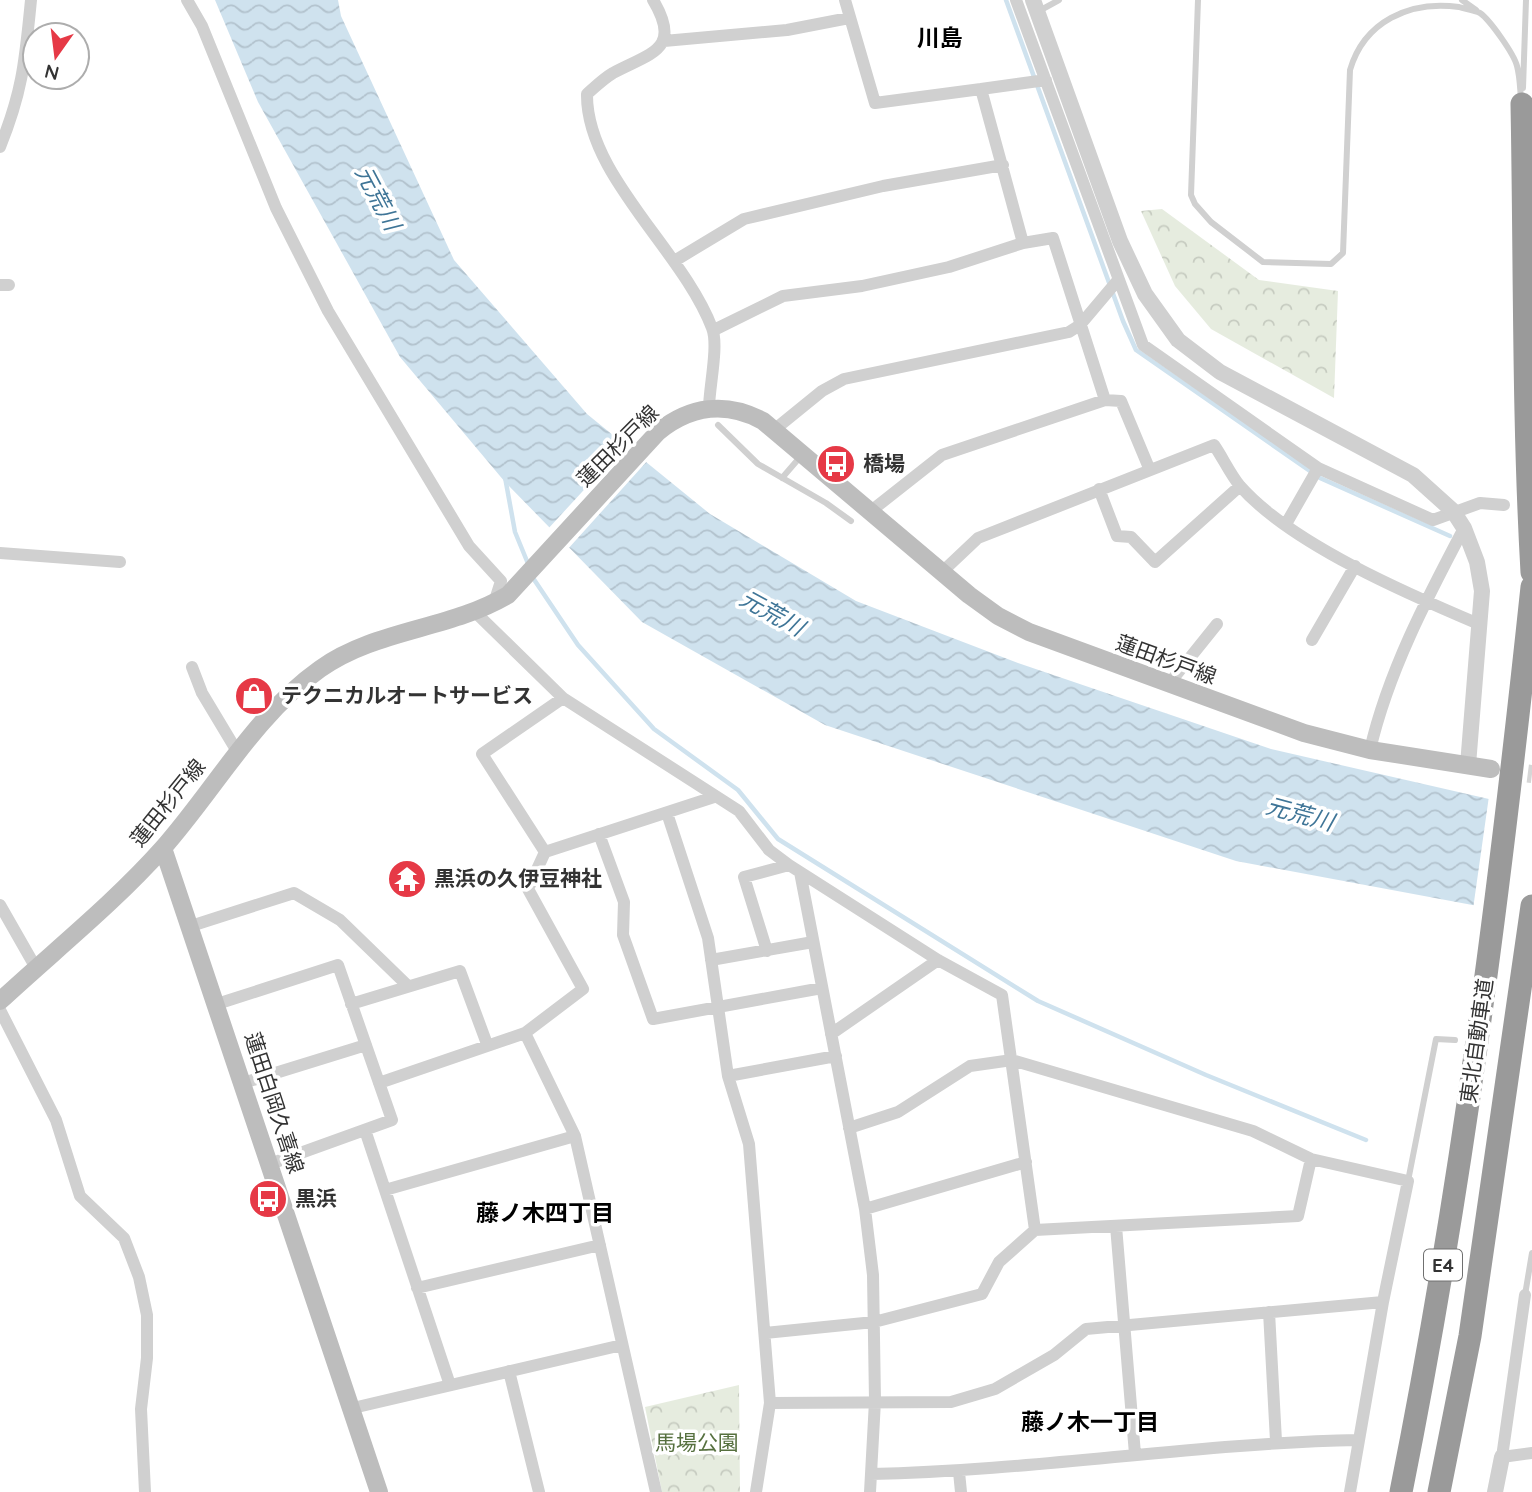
<svg xmlns="http://www.w3.org/2000/svg" width="1532" height="1492" viewBox="0 0 1532 1492" font-family="Quicksand,'Noto Sans JP',sans-serif">
	<style>
		.park { fill: url(#park-crowns) }
		.water { fill: url(#water-waves) }
		.pier { fill: #fff }
		.lines { fill: none; stroke-linecap: round; stroke-linejoin: round }
		.stream { stroke: #cfe2ee; stroke-width: 4.5 }
		.secondary-tunnel { stroke: #d6d6d6; stroke-width: 18; stroke-dasharray: 18 9; stroke-linecap: butt }
		.service { stroke: #d0d0d0; stroke-width: 6 }
		.minor { stroke: #d0d0d0; stroke-width: 12 }
		.tertiary { stroke: #d0d0d0; stroke-width: 16 }
		.secondary { stroke: #bdbdbd; stroke-width: 18 }
		.motorway { stroke: #9a9a9a; stroke-width: 23 }
		.labels { text-anchor: middle; stroke-width: 7; stroke-linejoin: round; paint-order: stroke }
		.shield { fill: #fff; stroke: #707070; stroke-width: 2 }
		.shield-label { font-size: 19px; font-weight: bold; fill: #333 }
		.street-label { font-size: 21px; fill: #333; stroke: #fff }
		.poi-label { font-size: 21px; font-weight: bold; fill: #333; stroke: #fff; text-anchor: start }
		.park-label { font-size: 21px; fill: #56703f; stroke: #fff }
		.neighbourhood-label { font-size: 23px; font-weight: bold; fill: #000; stroke: #fff }
		.water-label { font-size: 23px; font-style: italic; fill: #3f7597; stroke: #fff }
	</style>
	<defs>
		<pattern id="park-crowns" width="20" height="18" patternUnits="userSpaceOnUse" patternTransform="scale(1.75)"><rect width="20" height="18" fill="#e6ecdf"/><path d="M2 6a3 3 0 1 1 6 0M12 15a3 3 0 1 1 6 0" fill="none" stroke="#c6cbc0"/></pattern>
		<pattern id="water-waves" width="16" height="10" patternUnits="userSpaceOnUse" patternTransform="scale(1.75)"><rect width="16" height="10" fill="#cfe2ee"/><path d="M0 5q4-4 8 0t8 0" fill="none" stroke="#b2c2cd"/></pattern>
	</defs>
	<rect width="100%" height="100%" fill="#fff"/>
	<path class="park" d="M1162,209L1259,280L1338,291L1334,398L1211,329L1175,286L1141,211Z
		M739,1385L740,1492H662L645,1407Z"/>
	<path class="water" d="M215,0H338L341,16L454,260L587,414L710,514L856,601L1018,663L1271,749L1532,809V916L1236,861L825,725L642,622L505,482L400,357L258,102Z"/>
	<path class="pier" d="M628,442L633,446L552,535L547,530Z
		M635,448L649,459L567,550L555,537Z
		M1489,796L1532,806V920L1473,909Z"/>
	<g class="lines">
		<path class="stream" d="M1006,0L1123,321L1136,350L1320,478L1450,536
			M505,477L515,532L529,566
			M533,578L578,645L654,729L738,790L778,839L1038,1001L1206,1075L1366,1140"/>
		<path class="secondary-tunnel" d="M1501,770L1532,774"/>
		<path class="service" d="M1198,0L1191,195L1195,204L1211,222L1263,262L1331,264L1343,253L1350,70C1364,22 1409,0 1459,7C1465,9 1474,10 1480,13C1490,20 1514,54 1517,66C1520,77 1520,88 1521,99
			M1462,0L1476,10
			M1039,11L1059,0
			M1523,88L1526,0
			M718,425L758,464L826,503L851,521
			M782,478L801,456
			M1408,1181L1436,1039L1455,1040
			M1525,1295L1532,1253"/>
		<path class="minor" d="M187,0L202,26L276,208L328,311L469,546L501,581L494,603
			M653,0C683,50 650,53 613,73C603,79 595,87 587,94C586,175 683,251 712,328C719,345 709,388 709,408
			M845,0L875,103L981,89L1023,243L1053,238L1105,400L1121,401L1149,468
			M1016,0L1143,345L1318,468L1433,520L1480,503L1504,505
			M664,41L787,30L849,18
			M981,89L1046,80
			M0,147C23,90 25,60 31,0
			M676,260L744,219L883,186L1003,165
			M0,285H9
			M714,330L783,296L862,286L949,267L1023,243
			M774,430L822,391L844,379L1069,332L1080,325L1118,280
			M1099,489L1117,536L1131,537L1155,562L1240,486
			M871,511L942,455L1105,400
			M1286,524L1318,468
			M0,553L120,562
			M942,572L978,538L1214,445C1223,458 1230,474 1240,486C1291,544 1410,595 1481,625
			M475,612L563,698L739,811L769,850L789,865L938,960L1002,995L1035,1230
			M1312,640L1355,566
			M192,667L202,693L238,753
			M1168,685L1217,624
			M1370,750C1388,672 1427,598 1464,528
			M667,813L708,938L728,1076L749,1144L770,1403L756,1492
			M599,834L624,902L623,935L653,1019L822,988
			M545,852L482,754L563,698
			M800,872L865,1209L873,1275L875,1401L870,1492
			M0,905L36,968
			M191,926L294,893L340,920L407,985
			M767,951L744,877L789,865
			M711,960L813,942
			M217,1004L338,965L392,1120L270,1164
			M351,1004L460,971L487,1044
			M0,1010L56,1120L80,1196L124,1238L139,1277L147,1315V1358L141,1409L145,1492
			M525,1033L575,1136L656,1492
			M831,1034L938,960
			M728,1076L836,1056
			M243,1083L366,1045
			M379,1083L525,1033L583,989L528,889L545,852L714,797
			M849,1128L898,1112L970,1066L1012,1060L1253,1131L1311,1159L1408,1181L1383,1302L1350,1492
			M365,1130L450,1385
			M385,1190L575,1136
			M865,1209L1026,1162
			M1116,1226L1135,1454
			M417,1288L600,1245
			M1525,1295L1502,1457L1532,1453
			M1269,1312L1276,1441
			M765,1333L874,1322L982,1294L999,1262L1035,1230L1298,1216L1311,1159
			M509,1371L539,1492
			M770,1403L951,1402L995,1389L1054,1355L1086,1329L1383,1302
			M353,1408L622,1345
			M959,1472L961,1492
			M871,1474C1034,1471 1195,1443 1358,1440"/>
		<path class="tertiary" d="M1033,0L1120,241L1145,294L1178,340L1220,372L1413,475L1453,511L1464,528L1477,562L1482,591L1468,765
			M1495,1492L1502,1457"/>
		<path class="secondary" d="M163,848L379,1492
			M0,1001C55,950 113,904 163,848C215,789 255,715 320,669C376,629 449,630 508,595L658,432C690,406 726,401 763,421L969,595L998,616L1029,632L1304,733L1370,750L1491,769"/>
		<path class="motorway" d="M1522,104C1525,260 1523,416 1532,572
			M1401,1492C1461,1193 1500,890 1532,587
			M1439,1492L1470,1336L1532,906"/>
	</g>
	<defs>
		<symbol id="bus-disc" viewBox="-11 -11 22 22"><circle r="9.5" fill="#e63946" stroke="#fff"/><path d="M-5-6H5V4H4V6H2V4H-2V6H-4V4H-5ZM-3.5-4V0h7V-4ZM-3.5 1.2v1.5H-2V1.2ZM2 1.2v1.5H3.5V1.2Z" fill="#fff"/></symbol>
		<symbol id="shop-disc" viewBox="-11 -11 22 22"><circle r="9.5" fill="#e63946" stroke="#fff"/><path d="M-5-2.5h2.3a2.7 3.5 0 0 1 5.4 0H5L5.5 6h-11ZM-1.5-2.5h3a1.5 2.3 0 0 0-3 0Z" fill="#fff"/></symbol>
		<symbol id="temple-disc" viewBox="-11 -11 22 22"><circle r="9.5" fill="#e63946" stroke="#fff"/><path d="M0-6L5-2H3V0L6.5 2.5H4V6H1.5V3h-3V6H-4V2.5H-6.5L-3 0V-2H-5Z" fill="#fff"/></symbol>
	</defs>
	<g fill-rule="evenodd">
		<use href="#bus-disc" x="814" y="442" width="44" height="44"/>
		<use href="#shop-disc" x="232" y="674" width="44" height="44"/>
		<use href="#temple-disc" x="385" y="857" width="44" height="44"/>
		<use href="#bus-disc" x="246" y="1177" width="44" height="44"/>
	</g>
	<g class="labels">
		<rect class="shield" x="1424" y="1249.5" width="38" height="31" rx="5"/>
		<g class="shield-label">
			<text x="1443" y="1272">E4</text>
		</g>
		<g class="street-label">
			<text transform="translate(618 446) rotate(-45)" y="7">蓮田杉戸線</text>
			<text transform="translate(1166 660) rotate(20)" y="7">蓮田杉戸線</text>
			<text transform="translate(168 803) rotate(-51)" y="7">蓮田杉戸線</text>
			<text transform="translate(1477 1041) rotate(-82)" y="7">東北自動車道</text>
			<text transform="translate(274 1103) rotate(72)" y="7">蓮田白岡久喜線</text>
		</g>
		<g class="poi-label">
			<text x="863" y="471">橋場</text>
			<text x="281" y="703">テクニカルオートサービス</text>
			<text x="434" y="886">黒浜の久伊豆神社</text>
			<text x="295" y="1206">黒浜</text>
		</g>
		<g class="park-label">
			<text x="697" y="1450">馬場公園</text>
		</g>
		<g class="neighbourhood-label">
			<text x="940" y="46">川島</text>
			<text x="545" y="1221">藤ノ木四丁目</text>
			<text x="1090" y="1430">藤ノ木一丁目</text>
		</g>
		<g class="water-label">
			<text transform="translate(378 198) rotate(62)" y="8">元荒川</text>
			<text transform="translate(772 613) rotate(29)" y="8">元荒川</text>
			<text transform="translate(1300 814) rotate(15)" y="8">元荒川</text>
		</g>
	</g>
	<g transform="translate(56 56) rotate(194)"><circle r="33" fill="#ffffff" stroke="#adadad" stroke-width="2"/>
	<path d="M0-5L12 26L0 18L-12 26Z" fill="#e63946"/>
	<text y="-10" font-size="19" font-weight="bold" text-anchor="middle" fill="#333333">N</text>
	</g>
</svg>
